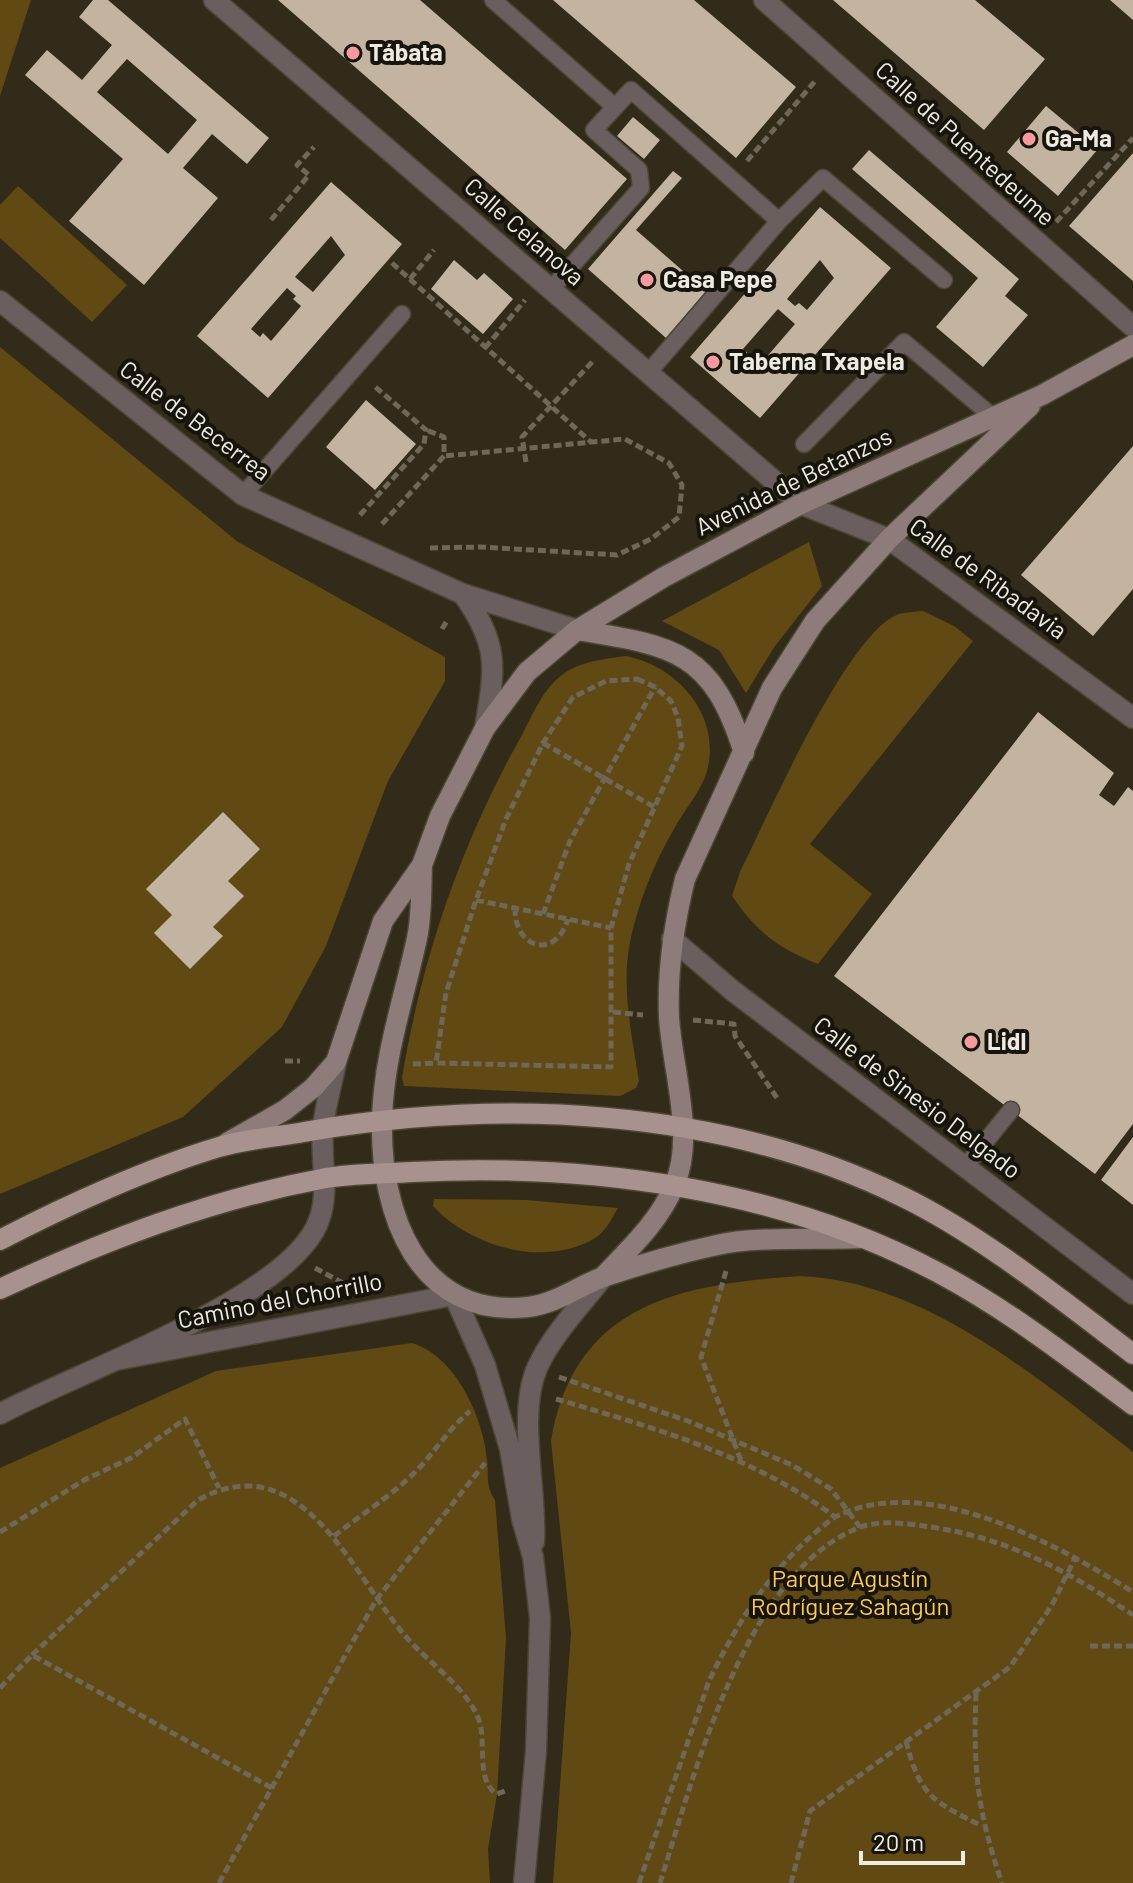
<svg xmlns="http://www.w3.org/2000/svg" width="1133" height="1883" viewBox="0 0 1133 1883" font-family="Barlow,sans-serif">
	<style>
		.green { fill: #604912 }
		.building { fill: #c3b4a1; fill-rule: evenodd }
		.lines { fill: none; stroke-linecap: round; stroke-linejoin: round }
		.lane-casing { stroke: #4d4635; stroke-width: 19 }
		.street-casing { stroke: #4d4635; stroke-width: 23 }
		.secondary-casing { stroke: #4d4635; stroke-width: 23 }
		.primary-casing { stroke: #4d4635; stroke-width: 23 }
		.path { stroke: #6f6858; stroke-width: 5; stroke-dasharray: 8 4; stroke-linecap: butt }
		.lane { stroke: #6a5f5e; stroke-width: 16 }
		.street { stroke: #6a5f5e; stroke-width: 20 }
		.secondary { stroke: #8d7c79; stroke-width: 20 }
		.primary { stroke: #a8928e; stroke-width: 20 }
		.poi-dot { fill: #f59b9f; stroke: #17140c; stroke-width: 3 }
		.labels { text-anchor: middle; stroke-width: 8; stroke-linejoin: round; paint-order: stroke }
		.poi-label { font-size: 24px; font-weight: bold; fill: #f0ebe0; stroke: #17140c; text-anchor: start }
		.street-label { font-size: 24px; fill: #f0ebe0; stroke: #17140c }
		.park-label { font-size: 24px; fill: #feca51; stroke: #17140c }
	</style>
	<rect width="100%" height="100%" fill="#332b19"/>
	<path class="green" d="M0,0H31L0,96Z
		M18,186L127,285L92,322L0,238V205Z
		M0,347L238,542L445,657V681L388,781L326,946L282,1027L183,1117L0,1194Z
		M809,542L822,586L775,646L746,693L719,650L662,621Z
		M923,611L954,626L973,641L810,844L872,894L818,964C777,948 757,932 732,896L740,872C766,820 848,631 899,614C906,612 915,612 923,611Z
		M626,656C677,666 722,715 707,771C701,792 684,810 674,829C654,863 638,903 630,942C621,988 632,1036 639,1081L636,1088L620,1096L404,1086L402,1078C422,957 462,841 522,735C533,714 543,689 562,675C580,661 604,659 626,656Z
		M434,1199L526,1200L618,1208C611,1220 604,1235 590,1241C539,1267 469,1245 433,1206Z
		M800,1276C925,1281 1039,1379 1133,1452V1883H553L571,1633L551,1441C574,1303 681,1284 800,1276Z
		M412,1343C455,1356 483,1416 487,1459C489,1476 485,1485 495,1500L506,1638L497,1794L488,1849L490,1883H0V1468L216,1371Z"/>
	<path class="building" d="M93,0H108L269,138L247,164L212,134L183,168L218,198L144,285L69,221L123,159L25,75L47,50L82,80L112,45L79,17ZM127,59L197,120L168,154L97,92Z
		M278,0H420L627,179L565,250Z
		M553,0H694L796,87L736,158Z
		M833,0H975L1045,59L984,130Z
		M1110,0H1133V20Z
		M1046,106L1098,149L1058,196L1007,152Z
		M633,117L660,140L644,159L617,136Z
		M869,150L1019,279L1005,296L1028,315L983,367L936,327L978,278L852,169Z
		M1133,153V281L1069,226Z
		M673,171L682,178L636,230L706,291L666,338L588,269Z
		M331,182L402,244L268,398L197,336ZM331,236L345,255L313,292L295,277ZM287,288L296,296L293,299L301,306L271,341L263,333L260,337L251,329Z
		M820,207L891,268L760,418L690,357ZM820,260L834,278L807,310L799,303L795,306L787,299ZM778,309L795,324L764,360L755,353L752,357L743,349Z
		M454,260L477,280L484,273L513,299L483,334L431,289Z
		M366,400L416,444L375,490L326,447Z
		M1133,446V589L1093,636L1021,575Z
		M1038,712L1114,773L1099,795L1114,806L1128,787L1133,791V1124L1095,1174L834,976Z
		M223,812L260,849L228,881L244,896L213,927L223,936L190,969L154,933L172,915L146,889Z
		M1133,1137V1205L1101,1180Z"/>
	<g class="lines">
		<defs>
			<path id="lane" d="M493,0L615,107
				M551,289L641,188L639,170L594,130L631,90L779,221
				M648,373L779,221L823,178L944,280
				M804,444L904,342L993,417
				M243,495L402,314
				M965,1167L1011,1110"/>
			<path id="street" d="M214,0L801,504L889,539L1133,718
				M764,0L1133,327
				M0,301L243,495L463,594L577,630
				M463,594C500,646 495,668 485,728
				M672,939L733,991L1133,1294
				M116,1360L454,1295L485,1365L510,1449L522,1519L533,1557L540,1618L536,1751L524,1883
				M0,1414C74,1373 292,1298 319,1220C330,1191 320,1158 323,1128C325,1106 332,1084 336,1062
				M534,1542C537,1490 517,1415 537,1368C552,1335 581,1305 603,1277"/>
			<path id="secondary" d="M577,630C675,646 712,651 744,753
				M422,865C421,889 422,915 417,938C404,999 383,1058 382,1121C380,1212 417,1319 528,1307C559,1303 579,1285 606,1276C642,1264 680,1253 717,1245C755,1236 821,1240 862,1238
				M227,1143L285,1110L313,1088L336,1062L383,921L422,865L440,816L485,728L527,672L577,630L664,577L801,504L1042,395L1133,345
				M603,1277C629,1249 659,1222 674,1186C696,1137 672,1069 669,1017C667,971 674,924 685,879L772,688L815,621L889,539L1030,406"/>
			<path id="primary" d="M0,1240C65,1206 149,1168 219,1147C246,1139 276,1137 304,1132C500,1098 719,1107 901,1196C980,1234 1063,1301 1133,1354
				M0,1289C103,1241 209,1200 321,1179C350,1173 382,1174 412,1172C590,1163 778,1188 937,1272C1007,1309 1070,1358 1133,1405"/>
		</defs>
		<use href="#lane" class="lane-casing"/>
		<use href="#street" class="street-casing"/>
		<use href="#secondary" class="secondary-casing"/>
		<use href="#primary" class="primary-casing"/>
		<path class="path" d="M747,161L816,80
			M271,220L309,175L297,165L314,147
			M1056,222L1133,138
			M392,263L592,443
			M410,279L434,250
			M485,348L525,300
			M526,462L522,437L594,360
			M360,515L424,444L426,430L373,385
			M382,524L444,456V437L426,430
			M430,548L481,547L617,555L651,539L679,517L682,485L669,463L625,439L444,456
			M442,629L448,619
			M637,679L655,687L671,701L678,718L682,746L629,864L611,928V1067L436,1063L446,993L476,900L506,819L543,743L573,697L606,681Z
			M543,743L654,807
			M476,900L611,928
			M515,908C514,948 555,961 568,919
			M543,914L570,841L655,687
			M613,1012L643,1015
			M693,1020L734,1024L735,1036L777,1098
			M285,1061H300
			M413,1064L436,1063
			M315,1268L352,1288
			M726,1271L701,1357L742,1463
			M559,1377L688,1421L792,1465L831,1489L860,1527
			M556,1399C652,1427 754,1456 835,1517
			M0,1532L86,1479L131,1458L185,1419L219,1488
			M334,1536C363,1513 396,1493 421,1466C438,1447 450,1428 470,1411
			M1090,1646H1133
			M32,1655L198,1500C302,1442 354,1578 407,1638C429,1663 467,1688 479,1720C487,1742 475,1781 497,1794L505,1791
			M0,1688L32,1655L272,1788
			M976,1693C973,1768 977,1811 1002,1883
			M906,1741C920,1796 932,1801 982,1826
			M219,1883L376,1600L485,1463
			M639,1883L709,1681C739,1618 778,1558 835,1517C926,1471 1056,1544 1133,1592
			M660,1883C694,1776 744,1574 858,1528C877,1520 904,1523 924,1526C1006,1537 1065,1569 1133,1615
			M791,1883L810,1811L1010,1667L1052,1605L1076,1556"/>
		<use href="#lane" class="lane"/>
		<use href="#street" class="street"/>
		<use href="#secondary" class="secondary"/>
		<use href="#primary" class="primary"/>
	</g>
	<g class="poi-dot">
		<circle cx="353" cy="53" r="8"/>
		<circle cx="1029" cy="139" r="8"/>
		<circle cx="647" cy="280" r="8"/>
		<circle cx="713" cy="362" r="8"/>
		<circle cx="971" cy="1042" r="8"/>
	</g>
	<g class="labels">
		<g class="poi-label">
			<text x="369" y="61">Tábata</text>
			<text x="1045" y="147">Ga-Ma</text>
			<text x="663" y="288">Casa Pepe</text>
			<text x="729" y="370">Taberna Txapela</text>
			<text x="987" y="1050">Lidl</text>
		</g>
		<g class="street-label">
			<text transform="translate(965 144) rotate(42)" y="8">Calle de Puentedeume</text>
			<text transform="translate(524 232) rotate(41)" y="8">Calle Celanova</text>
			<text transform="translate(195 421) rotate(37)" y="8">Calle de Becerrea</text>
			<text transform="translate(794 482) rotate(-26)" y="8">Avenida de Betanzos</text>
			<text transform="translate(988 579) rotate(36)" y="8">Calle de Ribadavia</text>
			<text transform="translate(917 1098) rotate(37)" y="8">Calle de Sinesio Delgado</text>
			<text transform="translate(280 1301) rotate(-11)" y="8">Camino del Chorrillo</text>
		</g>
		<g class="park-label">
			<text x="850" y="1587">Parque Agustín<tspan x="850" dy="28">Rodríguez Sahagún</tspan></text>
		</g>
	</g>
	<path d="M861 1851v12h102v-12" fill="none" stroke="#f0ebe0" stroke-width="4"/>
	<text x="873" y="1851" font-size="24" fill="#f0ebe0" stroke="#17140c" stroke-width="6" paint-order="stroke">20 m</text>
</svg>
